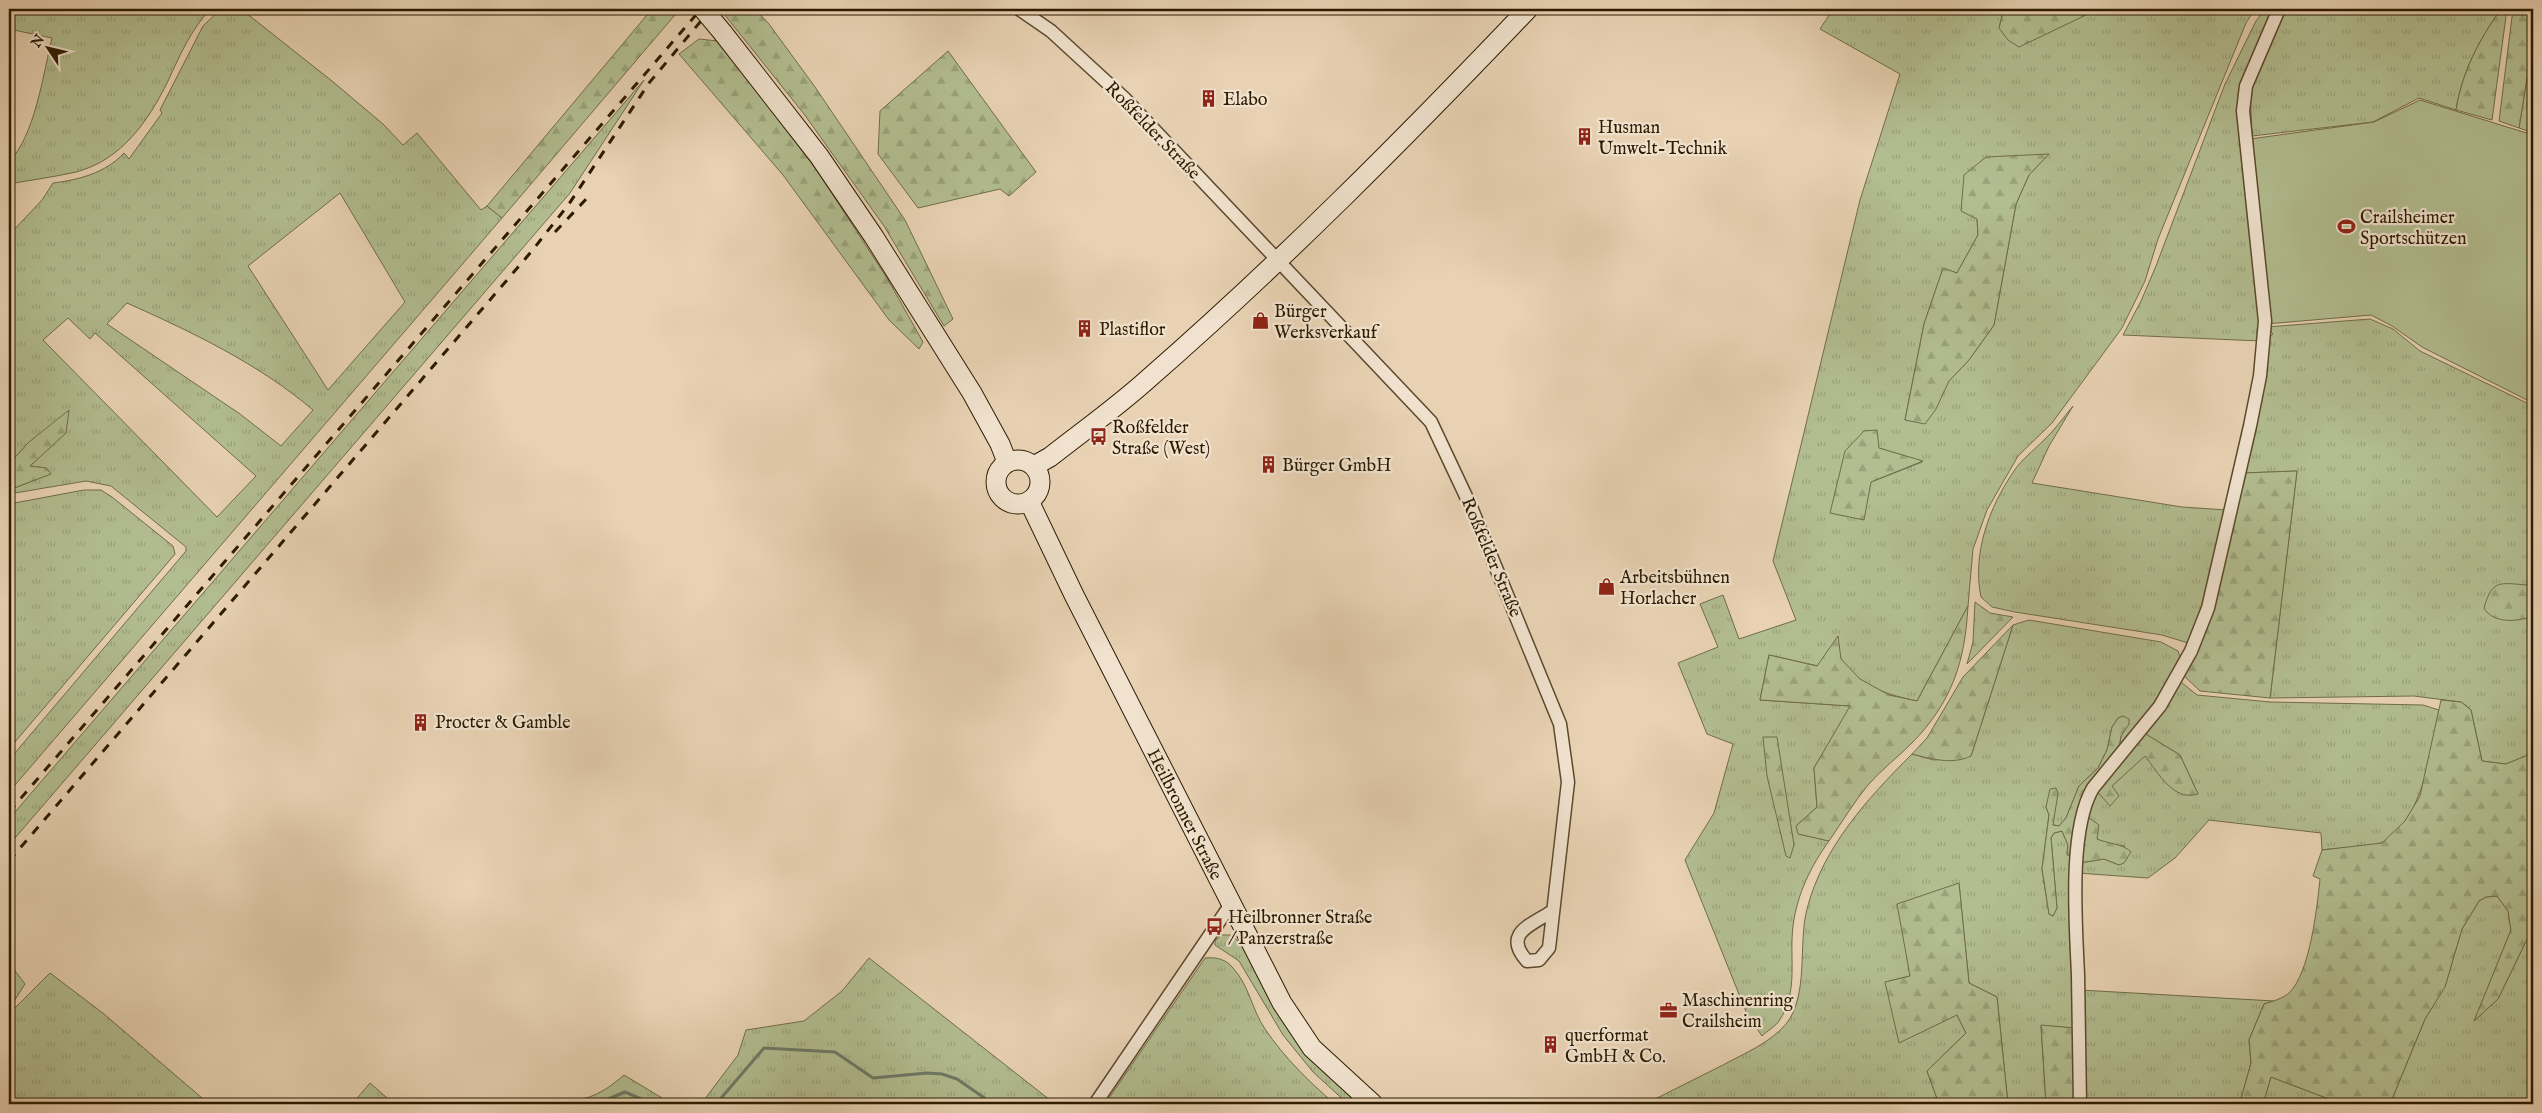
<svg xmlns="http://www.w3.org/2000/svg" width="2542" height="1113" viewBox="0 0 2542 1113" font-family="'IM FELL English',serif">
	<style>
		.grass { fill: url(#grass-tufts); stroke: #706c48; fill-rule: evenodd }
		.forest { fill: url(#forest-firs); stroke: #706c48 }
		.pitch { fill: #b2bd90; stroke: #706c48 }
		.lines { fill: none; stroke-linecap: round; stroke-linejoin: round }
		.stream { stroke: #6d7967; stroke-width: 3 }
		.street-casing { stroke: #5c492d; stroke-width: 15 }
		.secondary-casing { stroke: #2d1b00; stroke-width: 21 }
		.street { stroke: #f0e2ce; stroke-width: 12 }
		.secondary { stroke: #f0e2ce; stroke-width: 19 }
		.rail { stroke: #2d1b00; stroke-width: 3; stroke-dasharray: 9 9; stroke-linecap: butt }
		.secondary-bridge-casing { stroke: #2d1b00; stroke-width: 21; stroke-linecap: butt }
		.secondary-bridge { stroke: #f0e2ce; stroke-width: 19 }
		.labels { text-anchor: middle; stroke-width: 4.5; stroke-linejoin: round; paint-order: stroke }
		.poi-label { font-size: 18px; fill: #2d1b00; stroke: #f0e2ce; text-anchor: start }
		.street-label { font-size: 18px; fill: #2d1b00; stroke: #f0e2ce }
	</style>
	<defs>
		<pattern id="grass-tufts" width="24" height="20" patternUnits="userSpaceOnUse" patternTransform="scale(1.25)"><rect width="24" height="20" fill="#b2bd90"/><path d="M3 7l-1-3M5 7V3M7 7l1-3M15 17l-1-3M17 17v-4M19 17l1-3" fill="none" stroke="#99a27a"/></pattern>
		<pattern id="forest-firs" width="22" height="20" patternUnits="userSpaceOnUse" patternTransform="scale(1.25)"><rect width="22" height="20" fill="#b2bd90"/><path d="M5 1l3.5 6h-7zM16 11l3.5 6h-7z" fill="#99a27a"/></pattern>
	</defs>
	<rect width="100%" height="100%" fill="#e8d2b3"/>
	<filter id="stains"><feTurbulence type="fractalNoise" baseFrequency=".004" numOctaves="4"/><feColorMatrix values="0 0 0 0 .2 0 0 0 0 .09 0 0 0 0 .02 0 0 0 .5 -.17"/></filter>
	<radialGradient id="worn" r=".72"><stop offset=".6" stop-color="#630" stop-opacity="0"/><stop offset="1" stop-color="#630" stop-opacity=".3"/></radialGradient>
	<path class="grass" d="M9,9H211C191,29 180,55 168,81C149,120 122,160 76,172C54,177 31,180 9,184V162C35,135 43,75 52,38L9,29Z
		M221,9H241L332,81L383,124L403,145L417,133L481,210L487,206L502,218L9,792V760L186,551V547L111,486L86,481L9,494V490L50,474L46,468L30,466L65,433L29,442L9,464V235L42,200L53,183C78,180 106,173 124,153L129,159L162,113L160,110L203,26ZM340,193L405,302L328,390L248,266ZM127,303C192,332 259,364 313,410L281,446L240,414L107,324ZM68,318L90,339L95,333L256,476L217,517L43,340Z
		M1833,9H2004L1999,28L2085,15L2092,9H2255L2246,23L2158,239L2145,281L2122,328L2052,423L2018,456L1987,510L1973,549L1968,606L1917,701C1889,695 1859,687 1842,660C1838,655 1839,644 1838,637L1818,666L1769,655L1760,700L1851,706L1814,768L1817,807L1796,826L1799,834L1829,841C1811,866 1797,894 1793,926C1789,958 1799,992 1779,1021C1776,1026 1767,1031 1762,1036L1747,1014L1685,860L1714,813L1733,744L1707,734L1678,663L1718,647L1700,604L1723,595L1739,639L1796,620L1773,561L1860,200L1900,74L1820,29ZM2048,154L2029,175L2016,204L1994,325L1969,360L1949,381L1905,420L1924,324L1943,269L1957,273L1978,235L1977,219ZM1879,448L1922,462L1871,482Z
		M2265,9H2273L2242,91L2261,341L2123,335L2141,301L2156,266L2225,84L2256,21Z
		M2282,9H2501C2479,40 2462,72 2456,110L2419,98L2373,122L2252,136L2250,88Z
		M2533,63V133L2519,128L2527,78Z
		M644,80L570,193L9,845V819Z
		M2370,319L2393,329L2420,351L2533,406V573L2527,585V619L2533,616V753L2506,764L2482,761L2471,710L2461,702L2414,696L2270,698L2297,471L2242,473L2267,339L2273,334L2267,327Z
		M2073,406L2049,446L2032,483L2182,507L2227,510L2207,602L2188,643L2162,635L2015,612L1992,607L1981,597C1972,554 1989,507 2014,471C2022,459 2033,451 2043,441C2054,431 2063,418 2073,406Z
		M84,490H101L112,497L173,546L175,554L9,749V504Z
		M2029,620L2161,642L2178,651L2181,660L2176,671L2118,753L2121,736L2129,723L2123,716L2118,718L2112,727L2107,750L2098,768L2079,786L2066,818L2059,826L2053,825V817L2046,807L2049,815L2042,869L2049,914L2053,916L2057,908L2051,838L2054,833L2062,831L2068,845L2067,854L2074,856L2069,901L2074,1028L2041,1026L2046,1104H2008L1997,997L1969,983L1959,884L1910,976L1886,982L1957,1015L1966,1033L1927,1071L1939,1104H1645C1671,1091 1697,1078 1723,1065C1745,1053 1770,1043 1786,1024C1809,996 1798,943 1807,909C1823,847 1867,799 1912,754L1934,760L1971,756L2013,625Z
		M2181,682L2197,695L2270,702L2423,705L2439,710C2431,752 2423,819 2383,842C2375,847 2334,848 2322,850L2321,833L2209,820L2175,858L2148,878L2077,873L2079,863L2104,859L2119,865L2125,846L2108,844L2097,839L2085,815L2095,789L2110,805L2112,786L2145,755L2172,788L2198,794L2180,755L2144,733Z
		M2497,896L2508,911L2511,930L2475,1020L2498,999L2530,933L2533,932V1104H2390L2425,1019L2445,986L2462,929L2479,901L2486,897Z
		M1221,935H1231L1238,941L1363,1104H1348L1313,1072L1283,1035L1239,961L1215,945V941Z
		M869,958L1050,1100L1059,1104H701L738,1055L746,1030L804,1021L842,991Z
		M1205,958C1216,957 1226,959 1233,968C1249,985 1252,1010 1265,1029C1284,1057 1309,1082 1335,1104H1105Z
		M9,963L25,984L9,1009Z
		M50,973L104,1014L209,1104H9V1014Z
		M2080,990L2274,1001L2264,1004L2249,1040L2251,1063L2241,1099L2242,1104H2081Z
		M624,1075L672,1104H558C589,1099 601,1095 624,1075Z
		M2271,1077L2337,1102V1104H2263Z
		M370,1083L394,1104H352Z"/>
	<path class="forest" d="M652,9H680L502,218L487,206Z
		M720,9H755L769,24L815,87L905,220L953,319L944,326L884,226L804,114Z
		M2004,9H2092L2086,15L2019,47L2008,40L1999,28Z
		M2501,9H2507L2492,120L2456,110C2462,72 2479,40 2501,9Z
		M2513,9H2533V63L2527,78L2519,128L2499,121Z
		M699,39L718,41L816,169L887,278L923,342L919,349L889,320L783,175L679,54Z
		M948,51L1036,172L1009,196L1000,189L918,208L878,154L880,111Z
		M2049,154L2029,175L2016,204L1994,325L1969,360L1949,381L1936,409L1925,424L1905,420L1924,324L1943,268L1957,273L1978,235L1977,219L1961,211L1964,175L1986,157Z
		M69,410L66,433L30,466L46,468L51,474L9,490V464L29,442Z
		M1877,430L1879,448L1923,461L1871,482L1864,520L1830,513L1845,451L1864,431Z
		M2297,471L2270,698L2200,691L2182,674L2192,652L2242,473Z
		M2533,573V616C2518,622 2493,624 2484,608C2492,579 2500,583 2527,585Z
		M1975,602L1990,613L2013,617L1967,664L1973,642Z
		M1968,606C1965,662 1952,702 1912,743C1898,757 1881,770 1868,785C1854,802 1842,822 1829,841L1798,834L1796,826L1817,807L1814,768L1850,706L1760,700L1769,655L1817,666L1838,636L1841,659L1860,679L1889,695L1917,701Z
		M2013,625L1971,756C1952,765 1932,759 1912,754L1927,738L1963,677Z
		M2441,700L2461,702L2471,710L2482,761L2506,764L2533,753V932L2530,933L2498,999L2474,1021L2511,930L2508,911L2497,896L2486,897L2479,901L2462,929L2445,987L2425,1019L2390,1104H2337V1102L2271,1077L2263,1104H2242L2241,1099L2251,1063L2249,1040L2264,1004C2273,1001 2282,999 2289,993C2310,973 2317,908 2320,879L2313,876L2322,850L2382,843L2405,821L2420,796Z
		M2123,716L2129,719V724L2121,736L2118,753L2089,785L2074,856L2067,855L2068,845L2062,831L2054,833L2051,838L2057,908L2053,916L2049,914L2042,869L2049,815L2046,807L2050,789L2056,788L2058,793L2053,825L2059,826L2066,818L2079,786L2098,768L2107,750L2112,727L2118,718Z
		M2144,733L2180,755L2198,794C2173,802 2158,772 2145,756L2112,786L2119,796L2110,806L2095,789Z
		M1763,737H1777L1794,845L1790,858L1786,856L1767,776Z
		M2085,815L2099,825L2097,839C2108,844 2122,843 2131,852L2124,863L2119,865L2104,859L2079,863Z
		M1959,883L1969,983L1997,997L2008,1104H1939L1927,1071L1966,1033L1957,1015L1899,1043L1885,982L1910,976L1897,904Z
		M2041,1025L2074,1028L2075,1104H2046Z"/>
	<path class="pitch" d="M2420,100L2533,135V403L2422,347L2392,326L2371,315L2266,324L2250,139L2374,122Z"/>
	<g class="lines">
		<path class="stream" d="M596,1104L625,1092L653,1104
			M716,1104L764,1048L835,1052L873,1078L927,1073L942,1074L957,1079L993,1104"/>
		<defs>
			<path id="street" d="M1019,9L1051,31L1124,98L1431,422L1471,507L1560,724L1568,782L1549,948L1539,960L1527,961C1503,934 1529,926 1551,912
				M1095,1104L1231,904
				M2080,1104C2079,1061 2079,1018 2078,975C2076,926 2068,830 2093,788L2160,706L2191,651L2208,608L2250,426L2260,376L2265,321L2243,111L2246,86L2279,9"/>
			<path id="secondary" d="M723,33L819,156L874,237L972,393L1000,444L1007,462
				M996 482a22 22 0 1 1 44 0a22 22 0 1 1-44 0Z
				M1034,466L1050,457C1083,431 1117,407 1148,379C1282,262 1406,137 1528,9
				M1029,501L1074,595L1282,1003L1312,1048L1373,1104"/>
		</defs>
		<use href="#street" class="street-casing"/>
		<use href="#secondary" class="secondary-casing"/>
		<use href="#street" class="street"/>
		<use href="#secondary" class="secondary"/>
		<path class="rail" d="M555,232L591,194
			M9,812L701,9
			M9,861L531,252L569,204L649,83L711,9"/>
		<defs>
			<path id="secondary-bridge" d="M703,9L723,33"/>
		</defs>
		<use href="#secondary-bridge" class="secondary-bridge-casing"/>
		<use href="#secondary-bridge" class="secondary-bridge"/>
	</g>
	<defs>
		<symbol id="building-bare" viewBox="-9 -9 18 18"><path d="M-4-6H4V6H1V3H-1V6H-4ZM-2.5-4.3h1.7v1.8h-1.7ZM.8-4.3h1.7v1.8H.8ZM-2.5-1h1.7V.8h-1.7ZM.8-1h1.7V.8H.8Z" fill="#8f2418" stroke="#f0e2ce" stroke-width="2.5" paint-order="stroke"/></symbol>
		<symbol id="stadium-bare" viewBox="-9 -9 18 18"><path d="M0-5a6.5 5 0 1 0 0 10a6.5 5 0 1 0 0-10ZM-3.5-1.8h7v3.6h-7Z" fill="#8f2418" stroke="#f0e2ce" stroke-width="2.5" paint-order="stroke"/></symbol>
		<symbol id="shop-bare" viewBox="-9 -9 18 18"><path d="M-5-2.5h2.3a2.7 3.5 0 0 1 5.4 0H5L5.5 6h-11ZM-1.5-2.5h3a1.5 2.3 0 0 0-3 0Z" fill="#8f2418" stroke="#f0e2ce" stroke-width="2.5" paint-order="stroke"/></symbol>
		<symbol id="bus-bare" viewBox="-9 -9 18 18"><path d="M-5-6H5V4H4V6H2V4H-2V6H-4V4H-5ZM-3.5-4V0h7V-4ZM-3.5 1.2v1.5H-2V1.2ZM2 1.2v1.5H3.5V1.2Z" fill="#8f2418" stroke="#f0e2ce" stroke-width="2.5" paint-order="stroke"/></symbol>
		<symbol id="office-bare" viewBox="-9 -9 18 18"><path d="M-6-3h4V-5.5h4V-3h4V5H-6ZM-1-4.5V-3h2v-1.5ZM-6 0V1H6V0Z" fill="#8f2418" stroke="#f0e2ce" stroke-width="2.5" paint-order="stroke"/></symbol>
	</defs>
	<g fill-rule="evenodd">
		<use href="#building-bare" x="1196" y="86" width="25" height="25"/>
		<use href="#building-bare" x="1572" y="124" width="25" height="25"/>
		<use href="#stadium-bare" x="2334" y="214" width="25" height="25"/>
		<use href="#shop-bare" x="1248" y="308" width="25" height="25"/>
		<use href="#building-bare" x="1072" y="316" width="25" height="25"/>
		<use href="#bus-bare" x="1086" y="424" width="25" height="25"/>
		<use href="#building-bare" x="1256" y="452" width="25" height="25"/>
		<use href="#shop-bare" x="1594" y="574" width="25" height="25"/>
		<use href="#building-bare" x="408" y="710" width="25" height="25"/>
		<use href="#bus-bare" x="1202" y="914" width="25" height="25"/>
		<use href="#office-bare" x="1656" y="998" width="25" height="25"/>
		<use href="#building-bare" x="1538" y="1032" width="25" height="25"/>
	</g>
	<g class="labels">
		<g class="poi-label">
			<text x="1223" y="105">Elabo</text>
			<text x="1598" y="133">Husman<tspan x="1598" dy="21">Umwelt-Technik</tspan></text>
			<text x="2360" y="223">Crailsheimer<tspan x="2360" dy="21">Sportschützen</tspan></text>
			<text x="1274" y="317">Bürger<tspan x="1274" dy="21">Werksverkauf</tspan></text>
			<text x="1099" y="335">Plastiflor</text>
			<text x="1112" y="433">Roßfelder<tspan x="1112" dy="21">Straße (West)</tspan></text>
			<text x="1282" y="471">Bürger GmbH</text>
			<text x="1620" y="583">Arbeitsbühnen<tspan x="1620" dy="21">Horlacher</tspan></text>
			<text x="435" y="728">Procter &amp; Gamble</text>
			<text x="1228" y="923">Heilbronner Straße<tspan x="1228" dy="21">/ Panzerstraße</tspan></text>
			<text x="1682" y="1006">Maschinenring<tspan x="1682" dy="21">Crailsheim</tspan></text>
			<text x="1565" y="1041">querformat<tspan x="1565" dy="21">GmbH &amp; Co.</tspan></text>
		</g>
		<g class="street-label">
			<text transform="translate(1153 130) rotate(46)" y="6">Roßfelder Straße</text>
			<text transform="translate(1492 557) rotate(67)" y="6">Roßfelder Straße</text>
			<text transform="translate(1185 814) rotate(63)" y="6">Heilbronner Straße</text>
		</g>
	</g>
	<rect width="2542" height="1113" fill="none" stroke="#e8d2b3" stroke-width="30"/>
	<rect x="10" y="10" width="2522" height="1093" fill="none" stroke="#2d1b00" stroke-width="2.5"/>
	<rect x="15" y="15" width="2512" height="1083" fill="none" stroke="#2d1b00"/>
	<g transform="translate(48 48) rotate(305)" stroke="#f0e2ce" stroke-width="4" paint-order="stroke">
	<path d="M0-4L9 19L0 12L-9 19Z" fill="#2d1b00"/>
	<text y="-8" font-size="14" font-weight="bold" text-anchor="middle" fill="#2d1b00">N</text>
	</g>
	<rect width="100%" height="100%" filter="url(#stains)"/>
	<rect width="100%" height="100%" fill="url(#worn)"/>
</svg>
